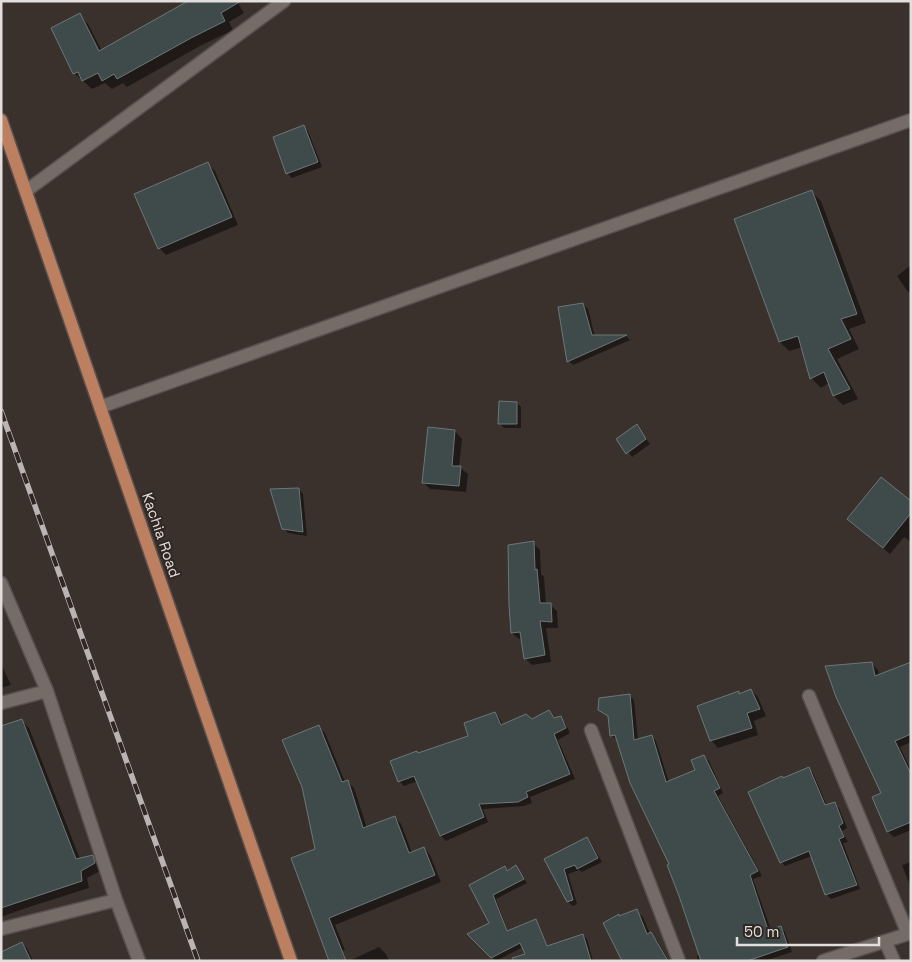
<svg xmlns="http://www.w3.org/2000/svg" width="912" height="962" viewBox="0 0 912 962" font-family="'Space Grotesk',sans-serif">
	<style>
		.shadow { fill: #0007 }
		.building { fill: #3f4b4a; stroke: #6b7877 }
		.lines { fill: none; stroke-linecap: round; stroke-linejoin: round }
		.street-casing { stroke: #58504d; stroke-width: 15 }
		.primary-casing { stroke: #58504d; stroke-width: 15 }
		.street { stroke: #766c67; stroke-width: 12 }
		.primary { stroke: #bc7f60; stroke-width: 12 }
		.rail-casing { stroke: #bbb4b2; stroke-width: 5.5 }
		.rail { stroke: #302723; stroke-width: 4; stroke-dasharray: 11; stroke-linecap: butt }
		.labels { text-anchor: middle; stroke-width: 4; stroke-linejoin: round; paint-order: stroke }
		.street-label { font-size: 15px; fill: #e4dedc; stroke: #302723 }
	</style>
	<rect width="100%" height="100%" fill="#3a312d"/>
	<path class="shadow" d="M238,3L244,13L229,22L233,30L200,46L127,87L123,83L112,89L105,83L92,89L74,73L79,15L88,24L102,51Z
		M304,126L308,131L322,167L292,178L287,173Z
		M208,164L215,171L238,225L166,255L159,248Z
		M812,192L821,201L866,323L849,329L859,349L837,359L858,399L843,405L834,396L829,383L821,388L812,379L803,347L789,351L780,342Z
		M910,266L911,291L908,292L897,276Z
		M583,304L588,309L595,337L626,336L630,340L573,365L569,361Z
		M517,403L521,407V428H504L499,423Z
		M637,426L650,444L632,457L618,439Z
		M455,431L462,439L459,467L468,474L466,492L430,489L423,482Z
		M299,489L303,494L307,536L288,533L283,528Z
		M911,503V542L904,537L890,554L856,526Z
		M533,543L540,550L541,574L544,577L546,604L550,605L557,611L558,628H546L551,662L532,665L525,658L522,639H519L512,633Z
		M911,663V742L900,747L911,770V830L894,837L888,832L883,793L872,664L878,670L879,675Z
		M1,664L11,685L1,688Z
		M751,690L758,697L766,716L754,721L758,735L718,748L711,740L738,692L741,695Z
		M630,696L634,700L638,740L652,736L656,741L669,782L697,770L704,756L709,761L723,793L718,796L762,876L753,879L771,930L781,927L785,932L792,952L764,961H698L697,956L700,955L670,865L618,739H616L611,735L610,717L599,710Z
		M549,711L556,719L560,717L565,723L570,733L558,740L575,779L530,797L532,803L524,806L483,809L488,822L446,841L441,836L418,781L404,786L399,781L419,754L470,737L495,714L500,719L503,725L532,720Z
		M21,720L29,728L80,859L92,857L99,864L102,870L87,878L89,888L26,908L1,917V728Z
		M318,727L325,733L345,782L347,781L354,788L367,828L395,817L401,824L412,853L424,848L430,855L441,882L335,925L345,950L333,955L317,849Z
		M808,769L813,773L827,806L834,803L839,808L847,828L842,831L848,842L843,843L860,889L831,899L826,894L812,856L785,866L781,862L783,779Z
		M587,838L591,843L602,862L582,872L579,870L568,874L577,904L573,906L568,902L546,860Z
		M911,862V888L902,865Z
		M516,867L527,883L496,899L508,932L535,921L539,925L548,947L583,935L587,939L593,961H529L523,947L496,961L469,935L491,923L471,885L505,868L509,871Z
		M636,911L643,917L650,934L657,940L669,961H623L619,917Z
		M22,943L27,948L33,961H1Z
		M379,947L386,954L389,961H349Z"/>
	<path class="building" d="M188,1H241L221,13L225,21L191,38L117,79L114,74L102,81L98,73L82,81L78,72L73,74L51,28L80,13L99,51Z
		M304,125L318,162L286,174L273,137Z
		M208,162L232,217L158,249L134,194Z
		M812,190L857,314L841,319L851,339L828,349L850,389L833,396L824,372L810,379L798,336L779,342L734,219Z
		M583,303L592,335H627L567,362L558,307Z
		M499,401L517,402V424H498Z
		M637,424L646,439L626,454L616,439Z
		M428,427L455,430L452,466H461L459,486L422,483Z
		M881,477L911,501V513L883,548L847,519Z
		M299,488L303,532L282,529L270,489Z
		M534,541L535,570L537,569L540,603H551L552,622L540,621L545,655L524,659L520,632L511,633L509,605L508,545Z
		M872,662L875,676L911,662V734L895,741L911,774V822L887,832L872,797L881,793L836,697L825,666Z
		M751,689L760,709L747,713L752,728L710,741L697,706L739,691V694Z
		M630,694L634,740L652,735L666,782L695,770L691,760L704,755L720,788L714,791L758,871L750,875L768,930L781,926L788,947L747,961H701L679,896L667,865L669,864L630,783L615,735L610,736L608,716L598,710L599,698Z
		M549,710L554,718L561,716L566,728L554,734L570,774L526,792L528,797L518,802L479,804L484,817L440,836L414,776L398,782L390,761L417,751L418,753L468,736L464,723L495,712L501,725L526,714L532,719Z
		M22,719L76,859L93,855L95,863L81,871L82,881L1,908V726Z
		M319,725L342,782L348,780L363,828L395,816L409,853L424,847L435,875L329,918L346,961H329L291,858L315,849L302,787L282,740Z
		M809,767L825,805L835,802L843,823L839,826L844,837L839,839L857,885L825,895L809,851L780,863L748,792L782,776L783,778Z
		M587,837L598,858L577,869L575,865L564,869L573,900L567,902L544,859Z
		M516,865L524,879L493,895L507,931L536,919L547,946L583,934L591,961H513L512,958L525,954L520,943L491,958L467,934L489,923L469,885L505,866L507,871Z
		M637,909L647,934L651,932L668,961H622L603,923L619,914V916Z
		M22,942L31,961H1V952Z"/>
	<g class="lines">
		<defs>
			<path id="street" d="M26,191L284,1
				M100,407L911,120
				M1,583L47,691L116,900L139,961
				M809,696L908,934
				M1,703L47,691
				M591,730L679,961
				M1,929L116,900
				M885,941L894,961
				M823,961L911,933"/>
			<path id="primary" d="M1,120L291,961"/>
		</defs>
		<use href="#street" class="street-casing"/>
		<use href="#primary" class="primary-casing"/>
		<use href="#street" class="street"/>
		<use href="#primary" class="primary"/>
		<defs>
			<path id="rail" d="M1,411L198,961"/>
		</defs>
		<use href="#rail" class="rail-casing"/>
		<use href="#rail" class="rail"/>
	</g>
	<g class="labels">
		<g class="street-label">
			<text transform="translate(161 535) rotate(71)" y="5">Kachia Road</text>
		</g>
	</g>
	<rect width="912" height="962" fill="none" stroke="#e4dedc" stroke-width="5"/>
	<path d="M737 937v8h142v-8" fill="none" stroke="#e4dedc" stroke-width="2.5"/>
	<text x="744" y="937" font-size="15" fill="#e4dedc" stroke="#302723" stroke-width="4" paint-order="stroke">50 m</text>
</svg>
